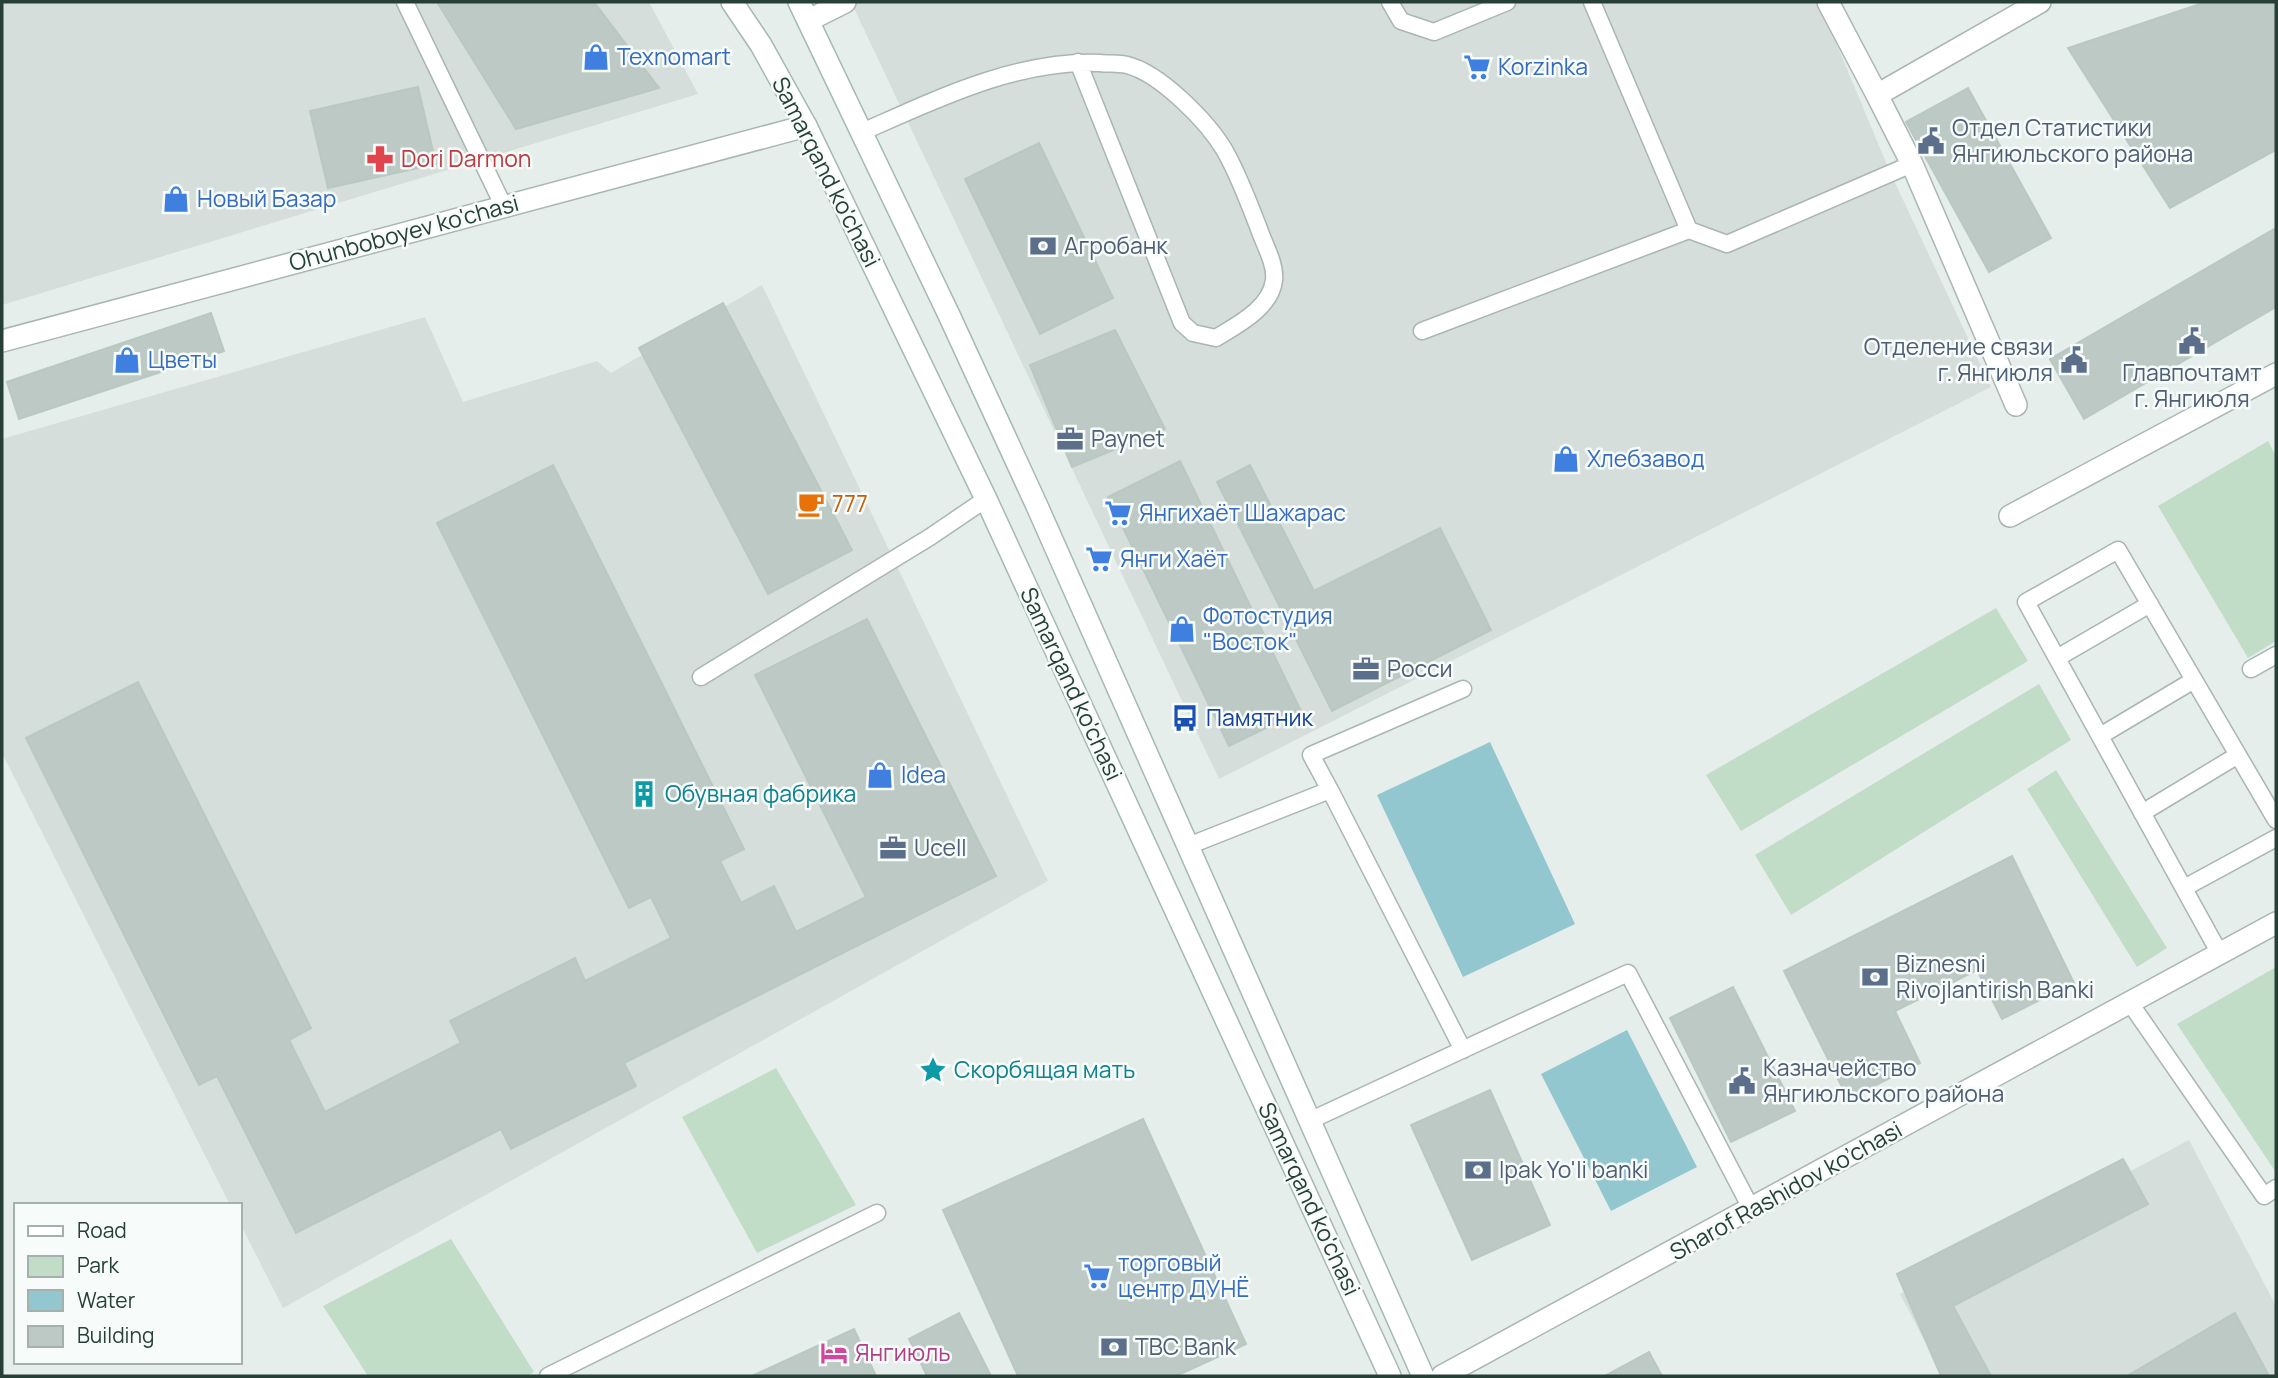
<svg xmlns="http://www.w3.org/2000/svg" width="2278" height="1378" viewBox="0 0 2278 1378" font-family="Manrope,sans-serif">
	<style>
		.built { fill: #d5deda }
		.green { fill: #c1ddc8 }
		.water { fill: #93c7cf }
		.building { fill: #bcc9c4; stroke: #b9c8c1; stroke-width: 2 }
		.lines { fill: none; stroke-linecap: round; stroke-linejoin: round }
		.service-casing { stroke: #a9b6b2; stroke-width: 19 }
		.minor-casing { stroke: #a9b6b2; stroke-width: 24 }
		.secondary-casing { stroke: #a5b9b2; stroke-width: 24 }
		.service { stroke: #fff; stroke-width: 16 }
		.minor { stroke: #fff; stroke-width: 21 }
		.secondary { stroke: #fff; stroke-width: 21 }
		.labels { text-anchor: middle; stroke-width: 5; stroke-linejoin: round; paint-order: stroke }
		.shop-label { font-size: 23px; fill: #366cbe; stroke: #f7fbf9; text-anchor: start }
		.service-label { font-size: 23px; fill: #4e5e75; stroke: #f7fbf9; text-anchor: start }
		.health-label { font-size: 23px; fill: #be3a42; stroke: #f7fbf9; text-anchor: start }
		.street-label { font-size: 23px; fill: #264038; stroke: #f7fbf9 }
		.food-label { font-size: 23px; fill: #c56008; stroke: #f7fbf9; text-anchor: start }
		.transit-label { font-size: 23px; fill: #164399; stroke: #f7fbf9; text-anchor: start }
		.culture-label { font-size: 23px; fill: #0d838f; stroke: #f7fbf9; text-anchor: start }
		.hotel-label { font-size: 23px; fill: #b23c85; stroke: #f7fbf9; text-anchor: start }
	</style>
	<rect width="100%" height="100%" fill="#e6eeeb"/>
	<path class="built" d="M2,2H649L698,94L2,305Z
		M851,2H1819L1890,172L1991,387L1219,779Z
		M762,285L1048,881L283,1308L240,1223V1205H230L3,755L2,439L425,317L463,402L597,361L611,373Z
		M2189,1140L2276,1306V1376H1943L1900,1294Z"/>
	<path class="green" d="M2268,441L2276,456V641L2248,658L2158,506Z
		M1996,608L2028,661L1741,831L1706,775Z
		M2039,684L2071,740L1791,915L1755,855Z
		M2056,770L2167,948L2137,967L2027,789Z
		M2276,967V1170L2275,1171L2177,1024Z
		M776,1068L856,1205L757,1253L682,1117Z
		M451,1239L534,1372L527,1376H368L323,1306Z"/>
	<path class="water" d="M1490,742L1575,924L1463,977L1377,795Z
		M1627,1030L1697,1167L1611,1211L1541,1074Z"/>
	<path class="building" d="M437,2H594L659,88L516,129Z
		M2206,2H2276V150L2170,208L2068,48Z
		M418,87L436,164L328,188L310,111Z
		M1968,88L2051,238L1989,272L1906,122Z
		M1039,143L1113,298L1040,334L965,179Z
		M2276,228V307L2084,419L2050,359Z
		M723,303L852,550L768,594L639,348Z
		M211,313L224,351L19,419L7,382Z
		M1115,330L1165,429L1072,467L1030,365Z
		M1180,461L1301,711L1229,746L1108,497Z
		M553,465L744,849L720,861L741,903L774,886L796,932L866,897L755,675L867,619L996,876L624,1063L636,1086L511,1149L501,1129L296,1233L217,1076L199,1085L26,738L138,682L311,1028L289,1040L325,1112L461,1043L450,1021L575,958L585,981L671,938L651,897L629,908L437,523Z
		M1250,465L1314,591L1440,528L1491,630L1332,711L1217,482Z
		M2012,856L2074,983L2002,1019L1977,970L1895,1011L1920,1063L1848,1099L1784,971Z
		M1733,987L1795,1111L1731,1142L1670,1018Z
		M1490,1090L1550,1225L1472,1260L1411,1125Z
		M1143,1119L1246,1344L1176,1376H1018L943,1210Z
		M2123,1159L2148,1204L1953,1306L1991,1376H1941L1897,1274Z
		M959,1313L991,1376H927L909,1339Z
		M2235,1313L2269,1376H2127Z
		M854,1329L876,1376H752Z
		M1649,1352L1662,1376H1605Z"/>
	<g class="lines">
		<defs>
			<path id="service" d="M405,2L504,207
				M1390,2L1401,21L1434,32L1507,2
				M1592,2L1689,230
				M862,132C937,99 1015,60 1100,63C1108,64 1119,63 1127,65C1160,73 1208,122 1225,151C1239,176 1249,203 1259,229C1264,244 1276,264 1274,280C1271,308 1237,325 1216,338L1193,333L1182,323L1078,62
				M1422,331L1689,230L1727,244L1912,164
				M2057,658L2150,604
				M2251,669L2276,655
				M701,677L930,537L986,499
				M2100,736L2194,680
				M1330,790L1311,755L1463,689
				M2142,813L2238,755
				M1188,846L1330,790L1463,1050
				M2184,888L2276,838
				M2220,954L2026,602L2118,550L2276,820
				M2130,1003L2264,1196L2276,1188
				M1309,1121L1628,973L1752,1210
				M548,1376L877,1213"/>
			<path id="minor" d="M1828,2L1877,95L2040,2
				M809,20L845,2
				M1877,95L1912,164L2016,405
				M2,341L806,126
				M2010,516L2276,374
				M1442,1376L2276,923"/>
			<path id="secondary" d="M732,2L761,45L806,126L986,499L1390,1376
				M799,2L949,315L1037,506L1423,1376"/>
		</defs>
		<use href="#service" class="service-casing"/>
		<use href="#minor" class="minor-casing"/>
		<use href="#secondary" class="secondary-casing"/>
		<use href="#service" class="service"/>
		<use href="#minor" class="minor"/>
		<use href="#secondary" class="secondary"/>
	</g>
	<defs>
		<symbol id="shop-bare" viewBox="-9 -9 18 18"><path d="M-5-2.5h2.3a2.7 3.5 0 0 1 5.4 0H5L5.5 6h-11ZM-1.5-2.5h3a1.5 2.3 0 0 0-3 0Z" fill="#3f7fe0" stroke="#f7fbf9" stroke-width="2.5" paint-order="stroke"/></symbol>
		<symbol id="supermarket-bare" viewBox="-9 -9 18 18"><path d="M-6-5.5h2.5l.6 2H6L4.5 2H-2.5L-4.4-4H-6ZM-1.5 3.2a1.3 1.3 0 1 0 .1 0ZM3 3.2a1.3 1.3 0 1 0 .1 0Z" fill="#3f7fe0" stroke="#f7fbf9" stroke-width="2.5" paint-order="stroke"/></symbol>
		<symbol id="civic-bare" viewBox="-9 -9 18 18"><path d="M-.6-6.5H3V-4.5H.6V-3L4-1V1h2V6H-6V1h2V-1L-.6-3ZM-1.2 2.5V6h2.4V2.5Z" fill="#5c6f8a" stroke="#f7fbf9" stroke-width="2.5" paint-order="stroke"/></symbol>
		<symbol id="pharmacy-bare" viewBox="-9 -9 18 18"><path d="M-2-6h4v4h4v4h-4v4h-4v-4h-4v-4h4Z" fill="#e0444e" stroke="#f7fbf9" stroke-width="2.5" paint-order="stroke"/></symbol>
		<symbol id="bank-bare" viewBox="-9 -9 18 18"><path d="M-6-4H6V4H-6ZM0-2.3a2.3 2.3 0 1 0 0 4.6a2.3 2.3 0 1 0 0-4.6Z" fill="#5c6f8a" stroke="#f7fbf9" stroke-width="2.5" paint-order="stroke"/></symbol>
		<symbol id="office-bare" viewBox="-9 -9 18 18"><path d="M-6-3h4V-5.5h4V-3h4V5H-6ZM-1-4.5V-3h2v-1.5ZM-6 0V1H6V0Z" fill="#5c6f8a" stroke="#f7fbf9" stroke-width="2.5" paint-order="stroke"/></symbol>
		<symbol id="cafe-bare" viewBox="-9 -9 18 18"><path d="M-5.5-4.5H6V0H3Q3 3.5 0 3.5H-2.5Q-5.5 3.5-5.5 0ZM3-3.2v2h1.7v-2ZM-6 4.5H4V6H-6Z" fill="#e8710a" stroke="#f7fbf9" stroke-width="2.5" paint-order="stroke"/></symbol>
		<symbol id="bus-bare" viewBox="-9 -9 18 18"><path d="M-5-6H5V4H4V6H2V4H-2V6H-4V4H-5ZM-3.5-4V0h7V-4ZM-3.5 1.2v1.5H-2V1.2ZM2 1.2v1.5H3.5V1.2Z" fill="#1a4fb4" stroke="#f7fbf9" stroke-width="2.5" paint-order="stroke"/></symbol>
		<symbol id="building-bare" viewBox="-9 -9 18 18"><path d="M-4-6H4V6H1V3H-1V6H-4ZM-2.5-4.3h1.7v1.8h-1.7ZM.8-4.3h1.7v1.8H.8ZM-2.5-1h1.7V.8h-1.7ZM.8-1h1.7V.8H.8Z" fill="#0f9aa8" stroke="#f7fbf9" stroke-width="2.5" paint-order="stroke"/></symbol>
		<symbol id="sight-bare" viewBox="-9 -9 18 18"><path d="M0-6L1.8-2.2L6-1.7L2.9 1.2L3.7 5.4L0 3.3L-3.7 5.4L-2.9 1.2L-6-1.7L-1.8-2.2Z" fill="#0f9aa8" stroke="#f7fbf9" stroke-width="2.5" paint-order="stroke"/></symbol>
		<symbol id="hotel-bare" viewBox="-9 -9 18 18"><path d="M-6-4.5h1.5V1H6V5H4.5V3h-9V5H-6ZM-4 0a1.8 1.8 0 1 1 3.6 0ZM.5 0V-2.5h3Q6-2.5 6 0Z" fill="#d1479c" stroke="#f7fbf9" stroke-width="2.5" paint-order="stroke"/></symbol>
	</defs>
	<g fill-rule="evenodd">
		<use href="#shop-bare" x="577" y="38" width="38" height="38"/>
		<use href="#supermarket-bare" x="1458" y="48" width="38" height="38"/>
		<use href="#civic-bare" x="1912" y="122" width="38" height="38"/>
		<use href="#pharmacy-bare" x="361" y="140" width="38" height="38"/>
		<use href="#shop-bare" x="157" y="180" width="38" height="38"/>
		<use href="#bank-bare" x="1024" y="227" width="38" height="38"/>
		<use href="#civic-bare" x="2173" y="322" width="38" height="38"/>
		<use href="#shop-bare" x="108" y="341" width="38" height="38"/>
		<use href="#civic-bare" x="2055" y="341" width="38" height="38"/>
		<use href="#office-bare" x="1051" y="420" width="38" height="38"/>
		<use href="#shop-bare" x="1547" y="440" width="38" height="38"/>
		<use href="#cafe-bare" x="792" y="485" width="38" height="38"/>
		<use href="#supermarket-bare" x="1099" y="494" width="38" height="38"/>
		<use href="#supermarket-bare" x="1080" y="540" width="38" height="38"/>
		<use href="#shop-bare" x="1163" y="610" width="38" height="38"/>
		<use href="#office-bare" x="1347" y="650" width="38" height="38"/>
		<use href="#bus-bare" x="1166" y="699" width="38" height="38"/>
		<use href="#shop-bare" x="861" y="756" width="38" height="38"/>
		<use href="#building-bare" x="625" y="775" width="38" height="38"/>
		<use href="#office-bare" x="874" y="829" width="38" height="38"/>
		<use href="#bank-bare" x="1856" y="958" width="38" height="38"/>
		<use href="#sight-bare" x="914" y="1051" width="38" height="38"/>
		<use href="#civic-bare" x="1723" y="1062" width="38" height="38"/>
		<use href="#bank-bare" x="1459" y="1151" width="38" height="38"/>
		<use href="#supermarket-bare" x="1078" y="1257" width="38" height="38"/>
		<use href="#bank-bare" x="1095" y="1328" width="38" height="38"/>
		<use href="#hotel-bare" x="815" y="1334" width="38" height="38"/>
	</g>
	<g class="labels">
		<g class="shop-label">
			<text x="617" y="65">Texnomart</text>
			<text x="1498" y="75">Korzinka</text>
			<text x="197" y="207">Новый Базар</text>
			<text x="148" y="368">Цветы</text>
			<text x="1587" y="467">Хлебзавод</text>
			<text x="1139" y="521">Янгихаёт Шажарас</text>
			<text x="1120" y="567">Янги Хаёт</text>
			<text x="1203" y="624">Фотостудия<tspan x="1203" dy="26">"Восток"</tspan></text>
			<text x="901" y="783">Idea</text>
			<text x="1118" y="1271">торговый<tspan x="1118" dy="26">центр ДУНЁ</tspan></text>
		</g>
		<g class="service-label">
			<text x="1952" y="136">Отдел Статистики<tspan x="1952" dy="26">Янгиюльского района</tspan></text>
			<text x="1064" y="254">Агробанк</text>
			<text x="2053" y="355" text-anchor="end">Отделение связи<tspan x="2053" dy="26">г. Янгиюля</tspan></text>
			<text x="2192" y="381" text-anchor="middle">Главпочтамт<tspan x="2192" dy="26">г. Янгиюля</tspan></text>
			<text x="1091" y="447">Paynet</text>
			<text x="1387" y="677">Росси</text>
			<text x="914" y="856">Ucell</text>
			<text x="1896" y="972">Biznesni<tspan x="1896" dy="26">Rivojlantirish Banki</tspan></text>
			<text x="1763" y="1076">Казначейство<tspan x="1763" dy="26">Янгиюльского района</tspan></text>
			<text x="1499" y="1178">Ipak Yo'li banki</text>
			<text x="1135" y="1355">TBC Bank</text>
		</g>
		<g class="health-label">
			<text x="401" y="167">Dori Darmon</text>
		</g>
		<g class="street-label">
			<text transform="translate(826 172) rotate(63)" y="8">Samarqand ko'chasi</text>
			<text transform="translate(404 233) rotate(-15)" y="8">Ohunboboyev ko'chasi</text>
			<text transform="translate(1071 684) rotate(65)" y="8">Samarqand ko'chasi</text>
			<text transform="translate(1786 1191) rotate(-29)" y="8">Sharof Rashidov ko’chasi</text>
			<text transform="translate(1309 1199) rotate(65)" y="8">Samarqand ko'chasi</text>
		</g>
		<g class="food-label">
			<text x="832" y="512">777</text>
		</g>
		<g class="transit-label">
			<text x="1206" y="726">Памятник</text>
		</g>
		<g class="culture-label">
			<text x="665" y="802">Обувная фабрика</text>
			<text x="954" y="1078">Скорбящая мать</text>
		</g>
		<g class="hotel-label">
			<text x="855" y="1361">Янгиюль</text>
		</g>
	</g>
	<rect width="2278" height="1378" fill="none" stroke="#264038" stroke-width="7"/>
	<rect x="14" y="1203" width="228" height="161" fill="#f7fbf9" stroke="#a3b0ac" stroke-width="2"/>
	<rect x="28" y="1226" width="35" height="10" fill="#ffffff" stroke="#a3b0ac" stroke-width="2"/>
	<text x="77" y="1238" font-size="21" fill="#264038">Road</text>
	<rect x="28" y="1256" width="35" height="21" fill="#c1ddc8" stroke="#a3b0ac" stroke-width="2"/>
	<text x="77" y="1273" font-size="21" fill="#264038">Park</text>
	<rect x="28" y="1290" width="35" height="21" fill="#93c7cf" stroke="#a3b0ac" stroke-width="2"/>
	<text x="77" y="1308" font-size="21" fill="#264038">Water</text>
	<rect x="28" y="1326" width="35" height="21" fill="#bcc9c4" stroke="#a3b0ac" stroke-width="2"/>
	<text x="77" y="1343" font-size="21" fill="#264038">Building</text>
</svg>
